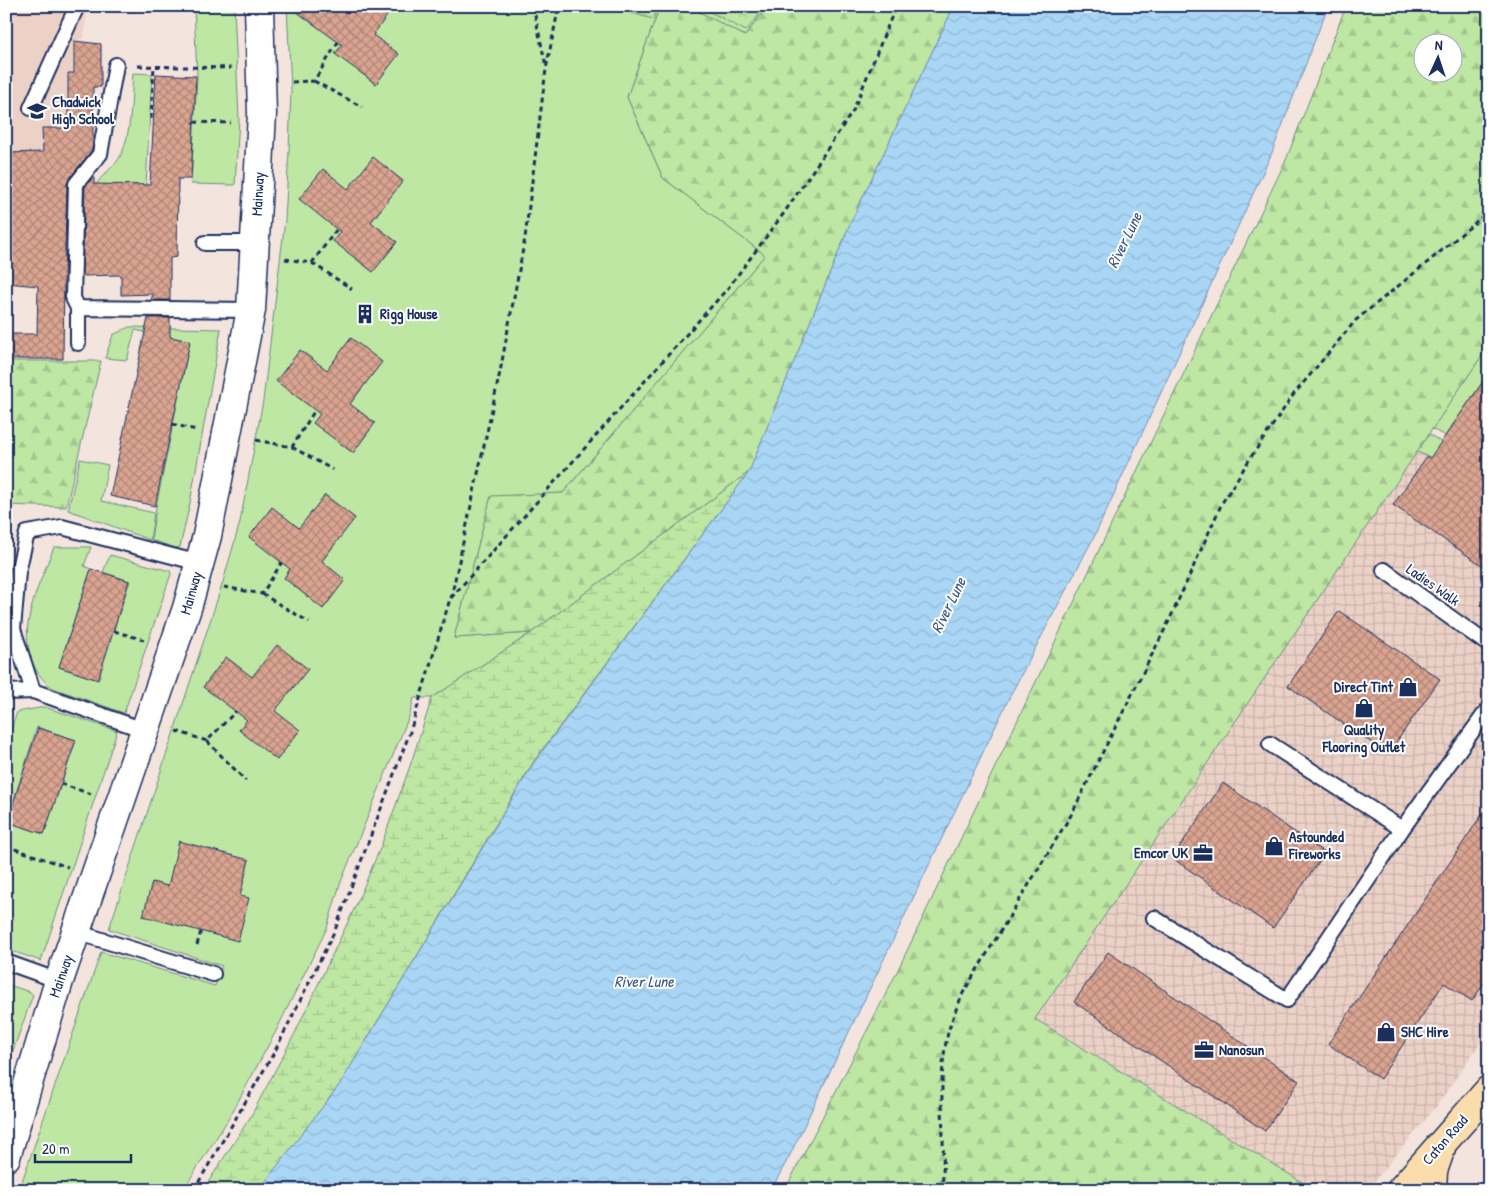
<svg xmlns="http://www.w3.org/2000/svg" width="1495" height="1196" viewBox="0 0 1495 1196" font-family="'Patrick Hand',sans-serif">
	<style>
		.built { fill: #ecd1c7 }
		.industrial { fill: url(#industrial-grid) }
		.grass { fill: #bee7a3; stroke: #6c8b80; fill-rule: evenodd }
		.forest { fill: url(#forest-firs); stroke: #6c8b80; fill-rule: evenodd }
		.wetland { fill: url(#wetland-marsh); stroke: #6c8b80 }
		.park { fill: url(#park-crowns); stroke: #6c8b80 }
		.water { fill: url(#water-waves); stroke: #7193b9 }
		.building { fill: url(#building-cross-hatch); stroke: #1b2f5e }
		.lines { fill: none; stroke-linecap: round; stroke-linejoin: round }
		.lane-casing { stroke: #1b2f5e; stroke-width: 18 }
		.street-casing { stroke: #1b2f5e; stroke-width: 31 }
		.primary-casing { stroke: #1b2f5e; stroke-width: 31 }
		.path { stroke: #1b2f5e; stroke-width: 3; stroke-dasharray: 5 4; stroke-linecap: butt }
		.lane { stroke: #fff; stroke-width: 14 }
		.street { stroke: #fff; stroke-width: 28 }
		.primary { stroke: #fbddab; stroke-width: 28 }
		.labels { text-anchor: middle; stroke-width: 4; stroke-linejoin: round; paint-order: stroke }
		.poi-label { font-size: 15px; font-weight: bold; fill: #1b2f5e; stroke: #fff; text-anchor: start }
		.street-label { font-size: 15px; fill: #1b2f5e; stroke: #fff }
		.water-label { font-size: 16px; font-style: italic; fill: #3f5984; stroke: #fff }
	</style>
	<defs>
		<pattern id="industrial-grid" width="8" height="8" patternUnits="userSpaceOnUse" patternTransform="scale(1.25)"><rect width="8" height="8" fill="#ecd1c7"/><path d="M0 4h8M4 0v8" fill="none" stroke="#cab4ad"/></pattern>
		<pattern id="forest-firs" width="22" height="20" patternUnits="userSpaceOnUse" patternTransform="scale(1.25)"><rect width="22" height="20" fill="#bee7a3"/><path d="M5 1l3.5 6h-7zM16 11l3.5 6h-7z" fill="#a3c68f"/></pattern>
		<pattern id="wetland-marsh" width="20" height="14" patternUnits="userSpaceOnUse" patternTransform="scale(1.25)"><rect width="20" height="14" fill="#bee7a3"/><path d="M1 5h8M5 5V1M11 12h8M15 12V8" fill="none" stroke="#a3c68f"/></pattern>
		<pattern id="park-crowns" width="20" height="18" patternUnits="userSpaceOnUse" patternTransform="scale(1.25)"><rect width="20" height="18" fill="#bee7a3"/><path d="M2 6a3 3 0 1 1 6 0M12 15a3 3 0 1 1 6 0" fill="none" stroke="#a3c68f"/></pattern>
		<pattern id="water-waves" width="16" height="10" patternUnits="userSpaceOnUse" patternTransform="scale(1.25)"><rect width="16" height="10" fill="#aad6f6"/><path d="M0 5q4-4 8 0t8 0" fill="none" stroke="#92b8d5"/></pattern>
		<pattern id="building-cross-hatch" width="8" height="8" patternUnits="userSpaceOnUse" patternTransform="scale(1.25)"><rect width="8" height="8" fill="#daa490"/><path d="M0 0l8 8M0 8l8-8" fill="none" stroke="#b08679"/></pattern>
	</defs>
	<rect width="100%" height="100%" fill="#f4e4de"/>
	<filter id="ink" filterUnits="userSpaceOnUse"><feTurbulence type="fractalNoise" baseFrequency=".02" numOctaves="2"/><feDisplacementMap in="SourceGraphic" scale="10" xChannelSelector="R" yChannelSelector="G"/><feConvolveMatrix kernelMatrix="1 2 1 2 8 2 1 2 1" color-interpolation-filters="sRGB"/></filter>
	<g filter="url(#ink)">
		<path class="built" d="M6,6H87L84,38L74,41L73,72L67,73L68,150L6,264Z"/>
		<path class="industrial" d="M1429,434L1489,475V1030L1436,1107L1367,1190H1315L1035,1019Z"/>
		<path class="grass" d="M194,6H234L239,119L235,185L191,184L197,77Z
			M287,6H660L627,97L663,178L765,255L563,493L491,497L454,638L531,633L432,698H414L410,714L340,884L327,928L275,1033L229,1118L183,1190H19L101,952L215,986L222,966L109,929L223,582L240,522L263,401L285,220L289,151L291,89Z
			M688,6H768L745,36Z
			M133,73L152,74L146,185H96C102,174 116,166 121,155C132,132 131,98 133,73Z
			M129,327L221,329L190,503L180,547L176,548L151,540L156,507L190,341L135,330L127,360L105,358L113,335Z
			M1489,345V372L1484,380L1445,436L1432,429Z
			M1429,434L1489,475V499L1427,456L1417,452Z
			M80,459L108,465L101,501L154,513L150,540L68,510Z
			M54,547H91L84,566L91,569L59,667L97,679L130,581L103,572L110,555L170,571L171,574L124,713L53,688C29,672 23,640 30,614C34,593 46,568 54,547Z
			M45,707L117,731L41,961L6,949V744L17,712ZM37,727L76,740L44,834L7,821Z
			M6,984L30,992L33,995L6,1070Z"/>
		<path class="forest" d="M660,6H688L745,36L768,6H954L850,224L749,472L531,633L454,638L491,496L563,493L765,255L663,178L627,97Z
			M1346,6H1489V345L1035,1019L1315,1190H785L893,980L1286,160ZM1422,42H1452V72H1422Z
			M6,361H101L66,507L6,505Z"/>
		<path class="wetland" d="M749,472L534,761L340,1084L259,1190H203L251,1116L294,1035L357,903L381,846L410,766L432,698L531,633Z"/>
		<path class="park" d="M606,6H658L653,19Z
			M699,6H766L746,31Z"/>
		<path class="water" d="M954,6H1328L1271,155L1095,535L1011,694L790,1155L771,1190H259L340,1084L535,761L749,472L850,224Z"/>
		<path class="building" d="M289,6H394L373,35L399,54L376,84L335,54L342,45Z
			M74,41L101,44V87H93V142L92,150L69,179L67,184L64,278L63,359H6V334H37L38,286L6,283V153L43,152L42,128H68V73H74Z
			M156,74L196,76L191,179H178L177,257L170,258V300H151L153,294L121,295V275L82,276L85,187L94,176V184L150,185Z
			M373,157L403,181L371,222L397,242L373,272L333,241L340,232L299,199L323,169L348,189Z
			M148,318H170V337L190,341L155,506L110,496Z
			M351,338L382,362L350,404L375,423L353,453L313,423L320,414L276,381L300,350L327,370Z
			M1489,373V570L1393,505L1427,456L1430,458Z
			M325,495L355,518L322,561L345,580L323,609L284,578L290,569L249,537L272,507L299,528Z
			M91,569L129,581L98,680L59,667Z
			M1339,611L1440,679L1388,754L1288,686Z
			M277,645L308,669L275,711L300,730L277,760L239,730L247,720L203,687L226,657L252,677Z
			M38,728L76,740L44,834L7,822Z
			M1223,783L1325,853L1273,928L1172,858Z
			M1489,804V976L1472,1001L1444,983L1380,1079L1328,1044Z
			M179,841L249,860L240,896L249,898L238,941L143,916L152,882L168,886Z
			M1108,952L1299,1081L1265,1131L1074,1002Z"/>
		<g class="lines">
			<defs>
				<path id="lane" d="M116,65L100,154L76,184L73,298L78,308L251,310
					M31,108L77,6
					M205,243H255
					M78,308V343
					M1384,570L1489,645
					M6,692L33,691
					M144,730L33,691L13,629L18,572L27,533L62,527L199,563
					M1270,744L1402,829
					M1154,918L1287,1000L1402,829L1489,708
					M76,932L213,974
					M6,962L59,981"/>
				<path id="street" d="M6,1157L59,981L187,608L207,536L251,310L262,114L259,6"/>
				<path id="primary" d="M1401,1190L1489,1090
					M1432,1190L1433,1171L1441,1148"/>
			</defs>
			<use href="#lane" class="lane-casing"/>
			<use href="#street" class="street-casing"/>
			<use href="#primary" class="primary-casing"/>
			<path class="path" d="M533,6L546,66
				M138,66L231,68
				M314,81L362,107
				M292,82L314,81L338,42
				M151,119L154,66
				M194,122L231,123
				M285,259L312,263L337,229
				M312,263L352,289
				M172,424L196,430
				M256,440L292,447L315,410
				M292,447L333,470
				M224,587L262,594L282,562
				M262,594L309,622
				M451,598L500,372L525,238L546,69L559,6
				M114,631L144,640
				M176,731L207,741L236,711
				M207,741L246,781
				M61,784L91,794
				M6,846L68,867
				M197,945L201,931
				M194,1190L275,1051L335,930L410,732L450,599L728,288L784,213L853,111L896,6
				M942,1190C947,1137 935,1081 949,1029C953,1016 958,1005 963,993L1071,815L1169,621L1222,503L1251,457L1294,394L1356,320L1428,262L1489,211"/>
			<use href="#lane" class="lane"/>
			<use href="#street" class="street"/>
			<use href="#primary" class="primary"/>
		</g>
	</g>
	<defs>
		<symbol id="school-bare" viewBox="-9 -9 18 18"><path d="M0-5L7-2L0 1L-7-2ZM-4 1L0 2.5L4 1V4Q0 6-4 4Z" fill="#1b2f5e" stroke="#fff" stroke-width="2.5" paint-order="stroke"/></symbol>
		<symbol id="building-bare" viewBox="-9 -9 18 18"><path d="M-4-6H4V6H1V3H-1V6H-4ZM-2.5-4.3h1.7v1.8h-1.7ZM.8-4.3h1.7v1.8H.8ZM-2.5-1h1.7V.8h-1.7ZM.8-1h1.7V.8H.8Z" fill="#1b2f5e" stroke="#fff" stroke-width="2.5" paint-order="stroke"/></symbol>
		<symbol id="shop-bare" viewBox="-9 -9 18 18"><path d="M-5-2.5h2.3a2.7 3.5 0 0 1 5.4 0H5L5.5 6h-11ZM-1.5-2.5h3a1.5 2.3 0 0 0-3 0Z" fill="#1b2f5e" stroke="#fff" stroke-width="2.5" paint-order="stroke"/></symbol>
		<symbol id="office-bare" viewBox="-9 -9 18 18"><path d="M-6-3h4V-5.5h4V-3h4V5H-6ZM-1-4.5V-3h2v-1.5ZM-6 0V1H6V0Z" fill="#1b2f5e" stroke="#fff" stroke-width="2.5" paint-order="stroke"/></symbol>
	</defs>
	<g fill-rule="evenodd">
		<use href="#school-bare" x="23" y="97" width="28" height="28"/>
		<use href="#building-bare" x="351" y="300" width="28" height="28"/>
		<use href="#shop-bare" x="1394" y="673" width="28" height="28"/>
		<use href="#shop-bare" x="1350" y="694" width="28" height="28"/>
		<use href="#shop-bare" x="1260" y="832" width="28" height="28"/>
		<use href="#office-bare" x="1189" y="839" width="28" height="28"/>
		<use href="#shop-bare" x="1372" y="1018" width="28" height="28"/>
		<use href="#office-bare" x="1190" y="1036" width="28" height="28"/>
	</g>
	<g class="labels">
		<g class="poi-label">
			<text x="52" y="107">Chadwick<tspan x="52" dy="17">High School</tspan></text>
			<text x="380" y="319">Rigg House</text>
			<text x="1393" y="692" text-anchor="end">Direct Tint</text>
			<text x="1364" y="735" text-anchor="middle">Quality<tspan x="1364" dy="17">Flooring Outlet</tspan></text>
			<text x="1289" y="842">Astounded<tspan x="1289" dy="17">Fireworks</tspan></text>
			<text x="1188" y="858" text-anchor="end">Emcor UK</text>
			<text x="1401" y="1037">SHC Hire</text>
			<text x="1219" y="1055">Nanosun</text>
		</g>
		<g class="street-label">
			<text transform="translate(258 194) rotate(-87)" y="5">Mainway</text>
			<text transform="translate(1433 585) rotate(35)" y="5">Ladies Walk</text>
			<text transform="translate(191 593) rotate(-74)" y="5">Mainway</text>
			<text transform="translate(61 976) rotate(-71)" y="5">Mainway</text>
			<text transform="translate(1445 1140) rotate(-49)" y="5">Caton Road</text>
		</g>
		<g class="water-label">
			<text transform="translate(1124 240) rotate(-64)" y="6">River Lune</text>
			<text transform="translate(948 605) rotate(-64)" y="6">River Lune</text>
			<text x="644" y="987">River Lune</text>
		</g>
	</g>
	<rect width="1495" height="1196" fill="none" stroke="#fff" stroke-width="25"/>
	<rect x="12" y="12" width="1470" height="1171" fill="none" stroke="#1b2f5e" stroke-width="2" filter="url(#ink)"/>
	<g transform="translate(1438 58) rotate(3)"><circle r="24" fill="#ffffff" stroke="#a4acbf"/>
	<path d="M0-4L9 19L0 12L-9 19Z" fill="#1b2f5e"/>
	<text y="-8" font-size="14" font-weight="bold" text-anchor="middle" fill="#1b2f5e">N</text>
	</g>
	<path d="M35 1154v8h96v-8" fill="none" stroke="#1b2f5e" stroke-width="2.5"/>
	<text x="42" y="1154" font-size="15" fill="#1b2f5e" stroke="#ffffff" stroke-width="4" paint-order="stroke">20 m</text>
</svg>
